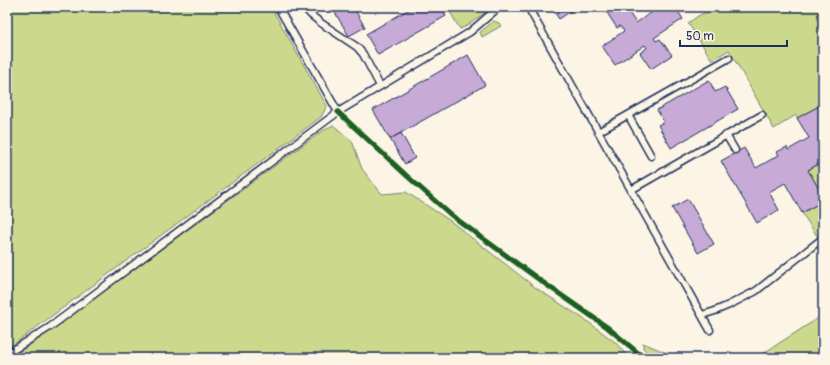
<svg xmlns="http://www.w3.org/2000/svg" width="830" height="365" viewBox="0 0 830 365" font-family="Pangolin,sans-serif">
	<style>
		.green { fill: #ccd88b; stroke: #748474 }
		.building { fill: #c7aad6; stroke: #1b2f5e }
		.lines { fill: none; stroke-linecap: round; stroke-linejoin: round }
		.service-casing { stroke: #1b2f5e; stroke-width: 9 }
		.service { stroke: #fcf5e5; stroke-width: 6 }
		.cycleway-casing { stroke: #fcf5e5; stroke-width: 8 }
		.cycleway { stroke: #1b5e20; stroke-width: 5 }
	</style>
	<rect width="100%" height="100%" fill="#fcf5e5"/>
	<filter id="ink" filterUnits="userSpaceOnUse"><feTurbulence type="fractalNoise" baseFrequency=".025" numOctaves="2"/><feDisplacementMap in="SourceGraphic" scale="8" xChannelSelector="R" yChannelSelector="G"/><feConvolveMatrix kernelMatrix="1 2 1 2 8 2 1 2 1" color-interpolation-filters="sRGB"/></filter>
	<g filter="url(#ink)">
		<path class="green" d="M7,7H271L327,106L321,117L14,344L7,348Z
			M447,7H492L467,26L460,29Z
			M734,7H823V108L821,105L797,118L796,115L774,129L729,50L712,60L688,23L701,14Z
			M494,21L499,23L501,26L482,37L480,32Z
			M333,125L352,141L362,169L382,194L406,192L449,220L536,288L587,321L615,342L629,358H8L30,345L321,132Z
			M822,162L823,164V196L808,170Z
			M823,201V231L817,236L802,213Z
			M823,315V358H756Z
			M643,343L679,358H652L643,348Z"/>
		<path class="building" d="M341,7H353L365,27L349,36L334,11Z
			M413,7H441L446,16L378,55L366,34Z
			M551,7H577L559,19Z
			M606,7H625L636,23L659,7H675L683,19L654,38L656,41L660,39L672,55L651,69L640,53L647,48L645,45L615,65L602,46L624,31L620,26L617,28L604,8Z
			M468,55L485,85L390,139L373,110Z
			M709,80L715,92L725,87L738,109L671,148L658,125L664,122L657,110Z
			M821,105L823,108V164L822,162L808,170L823,196V201L802,213L785,183L769,192L779,210L757,223L721,161L744,148L756,168L779,155L777,152L787,147L788,150L809,138L797,118Z
			M401,133L415,158L405,164L390,139Z
			M688,199L714,244L698,253L672,208Z"/>
		<g class="lines">
			<defs>
				<path id="service" d="M304,7L311,15L321,23L357,47L363,54L380,86
					M528,7L710,330
					M338,112L470,32L499,7
					M628,115L651,156
					M598,132L729,58
					M726,135L735,150
					M631,190L762,115
					M702,315L715,311L729,305L756,291L823,238
					M7,354L50,327L338,112L278,7"/>
			</defs>
			<use href="#service" class="service-casing"/>
			<use href="#service" class="service"/>
			<defs>
				<path id="cycleway" d="M338,112L407,176L451,215L541,281L607,327L644,358"/>
			</defs>
			<use href="#cycleway" class="cycleway-casing"/>
			<use href="#cycleway" class="cycleway"/>
		</g>
	</g>
	<rect width="830" height="365" fill="none" stroke="#fcf5e5" stroke-width="24"/>
	<rect x="12" y="12" width="806" height="341" fill="none" stroke="#1b2f5e" stroke-width="1.5" filter="url(#ink)"/>
	<path d="M680 40v6h107v-6" fill="none" stroke="#1b2f5e" stroke-width="2"/>
	<text x="686" y="40" font-size="12" fill="#1b2f5e" stroke="#fcf5e5" stroke-width="3" paint-order="stroke">50 m</text>
</svg>
